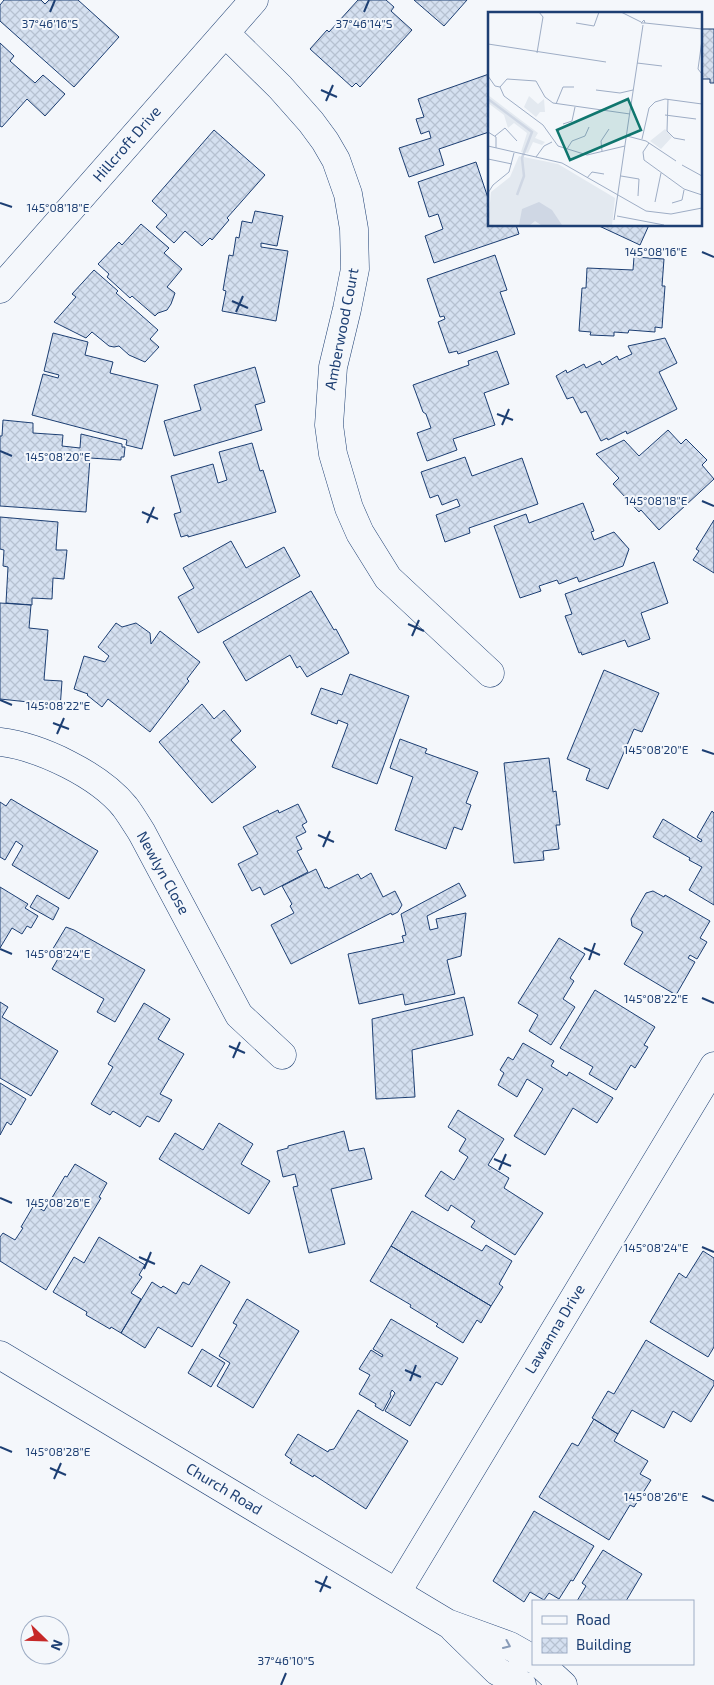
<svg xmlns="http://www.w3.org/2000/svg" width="714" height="1685" viewBox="0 0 714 1685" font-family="'Exo 2',sans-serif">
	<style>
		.building { fill: url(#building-cross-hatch); stroke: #1d3f73 }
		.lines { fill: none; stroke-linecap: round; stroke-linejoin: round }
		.street-casing { stroke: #1d3f73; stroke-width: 29 }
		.secondary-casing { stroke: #1d3f73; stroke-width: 29 }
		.street { stroke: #f4f7fb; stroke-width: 28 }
		.secondary { stroke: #f4f7fb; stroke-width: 28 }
		.oneway { stroke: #889bb7 }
		.ticks { fill: none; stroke: #1d3f73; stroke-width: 2 }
		.labels { text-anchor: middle; stroke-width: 4; stroke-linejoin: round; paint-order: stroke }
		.street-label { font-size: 15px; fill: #1d3f73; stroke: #f4f7fb }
		.inset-river { fill: none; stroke: #cfd7e4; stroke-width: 2.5 }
		.inset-road { fill: none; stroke: #9eadc5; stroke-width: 1 }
		.view { fill: #0f766e; fill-opacity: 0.15; stroke: #0f766e; stroke-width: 2.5 }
		.inset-edge { fill: none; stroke: #1d3f73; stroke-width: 2.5 }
		.ticks-label { font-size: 12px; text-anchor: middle; fill: #1d3f73; stroke: #f4f7fb; stroke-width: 4; stroke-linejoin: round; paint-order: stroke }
	</style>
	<defs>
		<pattern id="building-cross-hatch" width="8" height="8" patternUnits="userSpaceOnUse" patternTransform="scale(1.25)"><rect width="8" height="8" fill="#d5e0f0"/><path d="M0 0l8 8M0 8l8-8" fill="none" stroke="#b6c1d1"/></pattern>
	</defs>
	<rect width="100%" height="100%" fill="#f4f7fb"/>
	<path class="building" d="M4,0H41L45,4L49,0H78L119,37L74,87L0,21V5Z
		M358,0H386L394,7L391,11L412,30L360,87L356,83L352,87L310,49L327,30L329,32Z
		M414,0H467L444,26Z
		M700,29H714V83H710V79H700Z
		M0,43L14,56L10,61L35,83L43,75L65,94L45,116L27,99L2,127L0,126Z
		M489,74V132L439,149L444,165L409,177L399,148L431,138L429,131L421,134L416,119L424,117L418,99Z
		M214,130L265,175L227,218L229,220L212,240L210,238L202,246L185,231L174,243L156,227L167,215L152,201Z
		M476,162L489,201V225H516L519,234L434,263L425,236L443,229L438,214L429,217L418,182Z
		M255,211L283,216L277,246L261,243V247L288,251L276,321L222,311L226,291L223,290L229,255L233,256L236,237L239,238L242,221L252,223Z
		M141,224L169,248L164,253L182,269L167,287L175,293L171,304L167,310L158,313L155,316L132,296L130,298L107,277L109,274L98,264L119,242L122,245Z
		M597,225H649L640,245Z
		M495,255L507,290L500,292L515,334L458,354L457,351L449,353L438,322L445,319L444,316L440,317L427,279Z
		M634,257L664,259L662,286H665L662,328L655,327V332L629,330L628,333L614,332V336L590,335L591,332L579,331L582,288H586L587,268L633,270Z
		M94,270L118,291L116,293L158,330L150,339L159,347L145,362L129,355L119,346L114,347L109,346L92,332L86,338L54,322L76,297L72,294Z
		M53,333L88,342L85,355L113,362L110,373L158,385L142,449L126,445L127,440L32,415L43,374L58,378L59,375L44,371Z
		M665,338L677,363L659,372L677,409L627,434L626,431L608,440L607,438L601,441L586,411L581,413L573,397L567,399L556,376L566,370L567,373L584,364L586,368L600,361L602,365L617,356L619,360L632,354L628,346Z
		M497,351L509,384L484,393L495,425L453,439L457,450L427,461L417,433L431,428L426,414L423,412L413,385L469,365L468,361Z
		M255,367L265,402L255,405L262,430L174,456L164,421L201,410L194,385Z
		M3,420L33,423V433L63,435L62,446L80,448L81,434L122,444V447H125L124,457H121V460L90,458L86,512L0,506V436H2Z
		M668,430L681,444L686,439L707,460L702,465L714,479L659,530L641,510L639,512L613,484L619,478L596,454L624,440L639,456Z
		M252,443L260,471L263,470L276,512L188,537V535L181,537L174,514L181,512L171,476L213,464L218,483L227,480L219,452Z
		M465,457L472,476L522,458L538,504L469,528L470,533L445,542L436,515L460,506L457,499L442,505L438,495L430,498L421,472Z
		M583,503L594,531L591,532L594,540L614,532L629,549L623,566L579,582L577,577L559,584L557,580L539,586L541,591L520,598L494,526L526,514L529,523Z
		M0,517L58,522L56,550H67L64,579L53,578L52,599L32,598V605L6,603L8,567L3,566L4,550L0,549Z
		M714,520V573L693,560L699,551L696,549Z
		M231,541L246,568L284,547L300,576L198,633L178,597L194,588L183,568Z
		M654,562L668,603L641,613L650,639L628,647L625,640L582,655L581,652L579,653L565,616L572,614L565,594Z
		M311,591L334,630L336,629L349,653L307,677L300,666L297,668L290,655L246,681L223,642Z
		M0,603L31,605L29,628L48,630L44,680L62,681L60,709L37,707L38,703L0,699Z
		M116,623L122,627L136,623L150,633L151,644L160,631L200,662L187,679L189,681L150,732L108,699L102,707L87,695L88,694L74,689L84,656L105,662L109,656L98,647Z
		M604,670L659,693L642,732L634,729L608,789L586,780L590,769L567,759Z
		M350,674L409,696L377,784L332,767L348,724L338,720L337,724L311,714L321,688L342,695Z
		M202,704L214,719L224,710L241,731L231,740L256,767L212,803L159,742Z
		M400,739L427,749L425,753L478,772L466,803L471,805L462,830L454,827L446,849L395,830L413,777L390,768Z
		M549,758L553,792L556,791L560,825H556L559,849L543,851L544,860L514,863L504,763Z
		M11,799L98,851L69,899L12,865L23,846L16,841L5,860L0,857V802L6,806Z
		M298,804L307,822L302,825L306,832L296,837L302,849L297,851L308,872L264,895L260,887L252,891L238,864L258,854L243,827L278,810L279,813Z
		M712,811L714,813V905L689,890L702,867L689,860L690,858L653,837L663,819L701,842L702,840L697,837Z
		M316,869L325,888L327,887L328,889L358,874L361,879L371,873L383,897L395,891L402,905L398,912L392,915L391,913L291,964L271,925L294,913L290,906L292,904L282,886Z
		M459,883L466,896L427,916L430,930L438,928L436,919L466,913L461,956L447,960L455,994L405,1005L403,994L359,1004L348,954L404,942L402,936L406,935L401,914Z
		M0,887L28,904L25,908L38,916L31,928L27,926L22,934L12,928L0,948Z
		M653,891L664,897L665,895L710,921L700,938L707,942L697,959L690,955L688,958L695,962L676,995L624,964L643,932L632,926L631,919L646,893Z
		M37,895L59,908L53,920L30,907Z
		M66,927L74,930L145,970L115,1022L97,1012L104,999L52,969L59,957L51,952Z
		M559,938L585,954L570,978L574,981L563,999L575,1007L551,1045L529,1031L538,1015L518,1003Z
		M595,990L655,1027L644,1045L648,1047L635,1068L631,1065L616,1090L589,1074L593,1067L560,1048Z
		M464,997L473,1035L412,1050L415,1097L376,1099L372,1019Z
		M0,1002L8,1007L2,1017L58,1051L31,1096L0,1078Z
		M144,1003L170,1019L158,1039L184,1054L160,1094L172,1100L159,1122L147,1116L140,1127L113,1111L110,1115L91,1104L113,1067L108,1064Z
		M523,1043L554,1061L551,1066L567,1076L569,1072L613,1098L597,1123L573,1108L545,1155L514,1136L543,1089L527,1079L517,1097L498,1085L504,1073L500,1070L508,1057L513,1060Z
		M0,1083L26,1099L11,1125L7,1122L0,1135Z
		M458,1110L504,1139L488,1165L509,1178L504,1188L543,1213L515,1255L471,1227L475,1221L451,1205L448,1211L425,1196L441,1171L454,1180L468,1157L459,1151L466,1139L448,1127Z
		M219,1123L253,1144L241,1164L270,1181L249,1214L159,1159L175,1133L203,1150Z
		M344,1131L349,1151L364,1148L372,1179L331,1189L345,1244L309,1253L293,1187L298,1186L295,1174L283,1177L277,1151L288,1148V1146Z
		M75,1164L107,1183L99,1197L101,1198L46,1290L0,1261V1237L3,1233L15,1240L23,1228L21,1227L34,1205L44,1211L65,1176L67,1177Z
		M412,1211L482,1251L486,1245L512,1261L499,1284L503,1287L491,1306L391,1246Z
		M99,1237L145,1265L139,1275L142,1277L131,1293L141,1299L121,1333L111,1327L110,1329L86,1315L87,1312L53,1292L74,1257L84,1263Z
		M391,1246L491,1306L481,1323L477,1320L463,1343L436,1326L438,1324L410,1307L411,1305L370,1281Z
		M703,1251L714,1258V1347L708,1357L650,1322L679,1273L686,1278Z
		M201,1265L230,1282L192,1347L158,1327L145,1348L121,1333L152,1282L161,1288L163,1286L176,1294L183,1282L189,1285Z
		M247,1299L299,1331L253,1408L217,1386L230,1363L219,1356L237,1325L233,1323Z
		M391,1319L458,1358L442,1385L436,1382L410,1426L385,1411L395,1393L392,1390L390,1394L391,1396L383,1411L375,1406L376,1404L359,1394L370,1375L359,1369L371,1350L382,1357L383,1355L373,1349Z
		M646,1340L714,1381V1385L691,1422L673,1411L664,1428L632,1410L618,1434L592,1418L608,1391L614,1394Z
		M202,1349L225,1363L211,1387L188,1373Z
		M358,1410L408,1441L366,1509L314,1475L313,1477L290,1463L292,1460L285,1455L298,1434L328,1452L329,1450L334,1449Z
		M594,1419L618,1434L614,1441L648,1461L640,1474L651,1480L634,1507L630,1505L609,1540L539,1497L572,1443L578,1446Z
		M534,1511L594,1546L573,1581L571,1580L559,1599L549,1593L544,1600L530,1592L524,1602L493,1581Z
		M603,1550L642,1574L626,1601H577L586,1586L582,1583Z"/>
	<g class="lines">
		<defs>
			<path id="street" d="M225,33L280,87L311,122L325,141L336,160L348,194L354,229L355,269L347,309L333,367L329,425L333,454L349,508L360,533L388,578L490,673
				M0,289L254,0
				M0,742C41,747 99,775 125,807C131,815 137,825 142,833L239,1015L282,1055
				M397,1592L714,1066"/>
			<path id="secondary" d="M0,1355L447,1623L510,1646L533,1659
				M454,1629L497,1671L522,1685
				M540,1664L563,1685"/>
		</defs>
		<use href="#street" class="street-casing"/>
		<use href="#secondary" class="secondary-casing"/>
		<use href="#street" class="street"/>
		<use href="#secondary" class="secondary"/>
	</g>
	<defs><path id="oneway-chevron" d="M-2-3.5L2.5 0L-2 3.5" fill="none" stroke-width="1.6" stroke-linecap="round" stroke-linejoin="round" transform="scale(1.25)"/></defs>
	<use class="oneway" href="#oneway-chevron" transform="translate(507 1645) rotate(24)"/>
	<path class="ticks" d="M50,12L55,0M364,12L369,0M321,90L337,97M326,101L333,85M0,203L12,207M702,252L714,257M232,301L248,308M236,312L243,296M497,414L513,420M502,425L509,409M0,451L12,456M702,501L714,506M142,512L158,519M147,523L154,507M408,624L424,631M412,636L419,620M0,700L12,705M53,723L69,729M57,734L64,718M702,750L714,754M318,835L334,842M323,847L330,831M584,948L600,955M0,949L12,954M589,960L595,943M702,998L714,1003M229,1046L245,1053M233,1058L240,1042M494,1159L511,1166M499,1170L506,1154M0,1198L12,1203M702,1247L714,1252M139,1257L155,1264M144,1269L151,1252M405,1370L421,1377M410,1381L416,1365M0,1447L12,1452M50,1468L66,1475M54,1479L61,1463M702,1496L714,1501M315,1581L331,1588M320,1592L327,1576M281,1685L286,1673"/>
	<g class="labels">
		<g class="street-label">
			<text transform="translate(127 144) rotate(-49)" y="5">Hillcroft Drive</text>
			<text transform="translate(342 329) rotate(-79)" y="5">Amberwood Court</text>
			<text transform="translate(163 873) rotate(61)" y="5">Newlyn Close</text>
			<text transform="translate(555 1329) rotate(-59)" y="5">Lawanna Drive</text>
			<text transform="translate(224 1489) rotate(31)" y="5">Church Road</text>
		</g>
	</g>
	<g transform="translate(488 12)">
		<rect width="214" height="214" fill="#f4f7fb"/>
		<path d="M0,83L50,121L47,126L57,130L54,133L45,130L40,141L33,140L39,121L26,111L20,116L16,103L0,91ZM41,84L50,92L56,87L57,100H52L48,105L36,95ZM177,117L184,125L173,137L162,129ZM31,144L70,152L127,186L124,213H0L3,180L22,165Z" fill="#e3e9f0"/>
		<path d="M51,190L64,198L74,213H53L47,209L42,213H31L34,197Z" fill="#cfd7e4"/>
		<path class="inset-river" d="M0,87L44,120L34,146L36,164L29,183"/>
		<path class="inset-road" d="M133,0L153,10M88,11L106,14L111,0M157,11H153L156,8L157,11L214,17M214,28L210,57L214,62M0,32L118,50M49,41L55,5L51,0M149,51L174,54M0,64L7,74L12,75M12,75L16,84L55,113L70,134L99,143L137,134M12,75L19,67L48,69L57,85L65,91L142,102M108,78L132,81L145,78M180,87L179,119L186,126L197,128M68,92L75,75H86M143,93L155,13M177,103L208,107M75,112L84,109L87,95M0,120L8,125V136M7,124L17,116L29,129M139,124L158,129L188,149M154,127L161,96L167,90L177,87L214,92M161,131L155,140L156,148L196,177L214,183M0,134L74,151L158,199L183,202L214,196M79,137L84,129L97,124L101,115M114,139L113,129L121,117M48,145L56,134L64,130M0,147L24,152M194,153L214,164M133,164L151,167L150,184M99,166L104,160L116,162M0,181L5,173L21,160L26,141M167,190L173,161M184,191L194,188L196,178M129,204L176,213M126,208L143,92"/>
		<path class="view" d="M140,87L153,118L82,148L69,118Z"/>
		<rect width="214" height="214" class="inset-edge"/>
	</g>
	<g class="ticks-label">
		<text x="50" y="28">37°46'16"S</text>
		<text x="364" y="28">37°46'14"S</text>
		<text x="58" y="212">145°08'18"E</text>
		<text x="656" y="256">145°08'16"E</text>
		<text x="58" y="461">145°08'20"E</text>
		<text x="656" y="505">145°08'18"E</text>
		<text x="58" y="710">145°08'22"E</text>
		<text x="656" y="754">145°08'20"E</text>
		<text x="58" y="958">145°08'24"E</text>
		<text x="656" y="1003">145°08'22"E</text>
		<text x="58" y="1207">145°08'26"E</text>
		<text x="656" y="1252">145°08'24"E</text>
		<text x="58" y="1456">145°08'28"E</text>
		<text x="656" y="1501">145°08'26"E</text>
		<text x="286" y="1665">37°46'10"S</text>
	</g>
	<rect x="532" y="1600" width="162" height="65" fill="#f4f7fb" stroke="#9eadc5"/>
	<rect x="542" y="1616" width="25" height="8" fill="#f4f7fb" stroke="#9eadc5"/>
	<text x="576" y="1625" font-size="15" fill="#1d3f73">Road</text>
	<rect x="542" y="1638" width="25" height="15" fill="url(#building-cross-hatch)" stroke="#9eadc5"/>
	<text x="576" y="1650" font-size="15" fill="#1d3f73">Building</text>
	<g transform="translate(45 1640) rotate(113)"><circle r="24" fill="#f4f7fb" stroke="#9eadc5"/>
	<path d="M0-4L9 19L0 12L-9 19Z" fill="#c62828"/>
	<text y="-8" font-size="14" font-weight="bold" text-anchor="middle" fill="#1d3f73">N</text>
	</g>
</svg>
